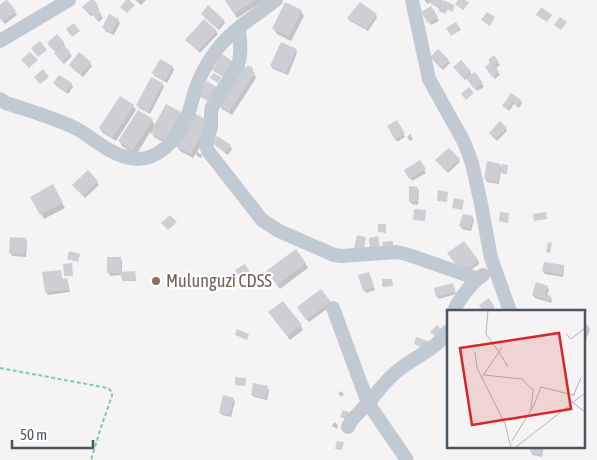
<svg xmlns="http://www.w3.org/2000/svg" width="597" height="460" viewBox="0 0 597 460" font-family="'Asap Condensed',sans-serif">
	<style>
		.shadow { fill: #0003 }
		.building { fill: #cdcfd5 }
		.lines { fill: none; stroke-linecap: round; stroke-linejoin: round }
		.path { stroke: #7ad0a6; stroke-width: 2; stroke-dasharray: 4 2.5; stroke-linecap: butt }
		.minor { stroke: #c1cad2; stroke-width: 14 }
		.education-dot { fill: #8d6e63; stroke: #fff; stroke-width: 2 }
		.labels { text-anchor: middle; stroke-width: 4.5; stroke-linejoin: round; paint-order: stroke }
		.education-label { font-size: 18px; fill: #785e54; stroke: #fff; text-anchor: start }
		.inset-road { fill: none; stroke: #b1b4b9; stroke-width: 1 }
		.view { fill: #d62828; fill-opacity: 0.15; stroke: #d62828; stroke-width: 2.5 }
		.inset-edge { fill: none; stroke: #4a5661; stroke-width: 2.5 }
	</style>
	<rect width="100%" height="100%" fill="#f5f3f3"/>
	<path class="shadow" d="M92,0L97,6L99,9L97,11L103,18L99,22L93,15L91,16L85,10Z
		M135,0H146L141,5Z
		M226,0H265L237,18Z
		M424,0H441L444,3L454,8L452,12L448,9L445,14L440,11V9L432,4L431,1L428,4Z
		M6,1L17,15L5,24L0,17V6Z
		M431,7L439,21L431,25L423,12Z
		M301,11L304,16L291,41L277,34L274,29Z
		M202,14L223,20L225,23L219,30L204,17Z
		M376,15L377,18L368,31L350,21L348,18Z
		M118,20L120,23L114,35L105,31L104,28Z
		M216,31L218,34L200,53L187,40Z
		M63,42L65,45L63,47L72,56L64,64L57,56V53L50,46Z
		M296,50L297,53L288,75L273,69L271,66Z
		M79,54L90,63L92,66L83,77L72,68L71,65Z
		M493,57L500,65L495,69L500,75L495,79L488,70Z
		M161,60L172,67L174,70L167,83L155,76L153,73Z
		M433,60L448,61L450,63L443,70Z
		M246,69H252L256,78L232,115L222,109L219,105Z
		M456,70L470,71L472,76L475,74L484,87L477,91L467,78L465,80Z
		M55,83L71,84L73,87L68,94L56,86Z
		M162,84L164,87L150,114L139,108L138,105Z
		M512,95L520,100L522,103L519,108L514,104L509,111L503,106Z
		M133,106L136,110L116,141L103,133L100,128Z
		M180,113L183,118L168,145L154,137L151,131L136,155L122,146L119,141L152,120L155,126Z
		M397,122L405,137L397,142L389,126Z
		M211,126L197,152L202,155L201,158L197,156L196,153L193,158L180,151L177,146Z
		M506,128L507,131L497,141L492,136Z
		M410,134L413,139L410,141L407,137Z
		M218,138L230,146L232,149L228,155L216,146L214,143Z
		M459,160L460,162L448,173L439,163Z
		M419,162L426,173L412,181L405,171Z
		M500,165L503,169L507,166V174H503L501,171L499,184L487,182L486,179Z
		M88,172L99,185L85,198L74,186Z
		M53,186L65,208L44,219L32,197Z
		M417,188L419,191L418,205L412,204L410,202Z
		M472,217L474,220L471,231L462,229L461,226Z
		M26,239L27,242L26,257L12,256L11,253Z
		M449,253L478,261L479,264L465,275Z
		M120,258L122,261V273L135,272L136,281H124L123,275L110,276L109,273Z
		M305,263L308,268L280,289L271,276Z
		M563,267L564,269L563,277L545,274L543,271Z
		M60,271L63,280L67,279L68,282L70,292L48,295L46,292Z
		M370,276L375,290L366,293L364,290Z
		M454,287L456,294L439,299L437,296Z
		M547,287L549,290L547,296L550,297L552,300L551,303L535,298L533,295Z
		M321,291L331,306L309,322L300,310Z
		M273,317L301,326L303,330L290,340Z
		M583,325L589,327L590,330L586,339L583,337Z
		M267,388L269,390L267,400L254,397L252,395Z
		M341,391L344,394L342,397L338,394Z
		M233,399L235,402L231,417L222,415L220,412Z
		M334,422L338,425L337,429L332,426Z
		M532,446H544L542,457L533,455L531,452Z"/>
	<path class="building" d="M6,0H7L16,11L3,22L0,18V5Z
		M90,0H94L98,5L96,7L102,15L97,20L91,13L89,14L82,7Z
		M126,0H129L135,5L127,13L120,7Z
		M225,0H255L234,14Z
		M432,0H443L438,8L430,3Z
		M444,0L455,6L451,11L447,9L445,14L438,10Z
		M458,0H465L469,3L463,10L455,4Z
		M285,2L302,10L289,37L272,29Z
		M360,2L377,14L366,29L347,18Z
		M208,5L224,20L217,28L201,14Z
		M431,6L438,17L428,23L421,12Z
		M541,7L552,15L547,22L536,15Z
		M487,12L495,17L490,26L481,20Z
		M109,14L119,19L112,33L102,28Z
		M560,17L567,22L561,30L554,25Z
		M204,19L217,31L198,51L185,40Z
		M456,22L461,30L451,36L446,28Z
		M74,23L80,31L72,37L66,29Z
		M57,34L64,42L54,51L47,43Z
		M40,41L47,50L38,57L31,48Z
		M281,42L297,49L286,73L270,66Z
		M63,44L71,53L62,62L54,53Z
		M438,49L449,60L441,68L430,57Z
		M30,52L38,60L29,68L21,60Z
		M79,52L91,62L81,75L69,65Z
		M222,54L235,63L225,78L212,70Z
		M494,55L499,62L494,65L499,72L492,77L485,67L490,63L488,60Z
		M160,59L173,66L165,81L152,73Z
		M461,60L471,71L463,78L453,67Z
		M248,65L253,68L252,71L255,73L229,112L218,105L243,66L246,68Z
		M43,69L49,77L40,84L34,77Z
		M475,72L483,83L474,89L466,78Z
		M213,73L221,77L218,83L210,78Z
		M59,75L72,83L66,92L53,83Z
		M151,77L163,83L148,112L136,105Z
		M207,81L220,89L210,103L198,95Z
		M469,87L474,93L466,100L461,94Z
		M511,93L521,100L517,106L512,102L507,109L502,106Z
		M120,96L134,105L113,137L99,128Z
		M166,104L181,112L165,141L150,133Z
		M138,110L153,119L133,151L118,141Z
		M194,113L209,121L191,154L176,146Z
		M397,120L405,134L395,140L387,126Z
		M500,121L507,128L495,139L489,133Z
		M217,136L231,145L226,152L212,143Z
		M449,148L460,159L446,171L435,160Z
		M420,160L426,169L409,179L404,170Z
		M487,161L501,164L498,182L484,179Z
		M502,164L508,165L507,174L501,173Z
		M88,170L98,181L83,196L72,185Z
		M53,184L63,203L40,215L30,197Z
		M409,186L418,187L417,202H409Z
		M438,190L448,192L447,202L437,201Z
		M454,198L464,200L462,210L452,208Z
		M414,209L426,210L425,221L413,220Z
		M500,212L509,213L508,223L499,221Z
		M546,212L547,219L534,221L533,214Z
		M463,214L473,216L470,229L459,226Z
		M170,215L177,222L168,230L161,223Z
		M378,224H386V233L378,232Z
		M357,235L366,237L364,250L354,248Z
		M378,236L380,246L370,248L369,238Z
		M10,237L26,238L25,254L9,253Z
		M393,241V249L383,250L382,242Z
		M464,241L479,261L462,273L447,253Z
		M548,242L552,243L550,253L546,252Z
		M296,249L306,263L277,285L266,271Z
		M69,251L80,254L78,262L67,259Z
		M107,257H121V273H107Z
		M544,262L564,265L562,275L542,271Z
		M72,263L73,276H64L63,264Z
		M245,264L251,274L241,280L235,270Z
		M61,270L62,279L67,278L69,290L45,292L42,272Z
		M135,271L136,280L122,281L121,272Z
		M369,272L374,287L363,291L358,275Z
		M382,279H392L393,286L382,287Z
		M536,282L548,286L545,294L551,296L549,301L532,295Z
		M453,283L455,292L436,297L434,288Z
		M321,289L331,302L306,320L297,307Z
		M489,298L495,308L489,311H483L479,305Z
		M283,301L302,325L287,336L268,312Z
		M583,323L589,326L585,337L583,336Z
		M437,325L445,333L439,340L430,332Z
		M237,329L249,334L247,340L235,335Z
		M416,337L428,341L425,349L414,344Z
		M235,377L246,378L245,386L235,385Z
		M253,383L268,386L265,398L251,395Z
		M223,395L234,398L230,415L219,413Z
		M343,410L349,412L346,419L340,417Z
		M337,441L344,442L342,450L335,449Z
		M531,446H542L541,455L530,452Z"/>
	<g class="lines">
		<path class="path" d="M0,368L108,388L112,392V396L101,427L91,460"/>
		<path class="minor" d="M412,0L429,79L464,142L472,163L481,204L491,258L510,311
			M239,29C240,41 242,53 238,65L212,107L211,113V127L206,145L208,151L262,220L279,231L334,255L342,256L396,252L406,254L478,279
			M0,41L69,0
			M0,99L6,103C30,111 55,118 77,129C95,139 109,154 130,158C156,164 178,139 187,117C191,107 193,96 197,85C200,76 208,62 213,55C228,32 255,16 276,0
			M333,308L368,403L351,421L348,427
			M454,311C459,299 472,282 483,275
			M407,460L368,403C378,392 387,378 400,369C416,356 437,349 448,331"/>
	</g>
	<circle class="education-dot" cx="156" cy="281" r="5"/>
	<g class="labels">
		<g class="education-label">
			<text x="166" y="287">Mulunguzi CDSS</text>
		</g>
	</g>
	<g transform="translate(447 310)">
		<rect width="138" height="138" fill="#f5f3f3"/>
		<path class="inset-road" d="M119,24L124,29L138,18M55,37L52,42L61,57M28,42L30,58L58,114L64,137M37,65L75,69L86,80L84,100M35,67L52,42L39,24L41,0M126,86L134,68M124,91L138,102M65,131L87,95L94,77L126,85M69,137L138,83"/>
		<path class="view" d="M112,23L124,99L25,115L13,38Z"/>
		<rect width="138" height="138" class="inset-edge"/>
	</g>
	<path d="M12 440v8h81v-8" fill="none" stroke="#4a5661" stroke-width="2.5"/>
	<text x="20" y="440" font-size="15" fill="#4a5661" stroke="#ffffff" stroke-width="4" paint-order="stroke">50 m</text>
</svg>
